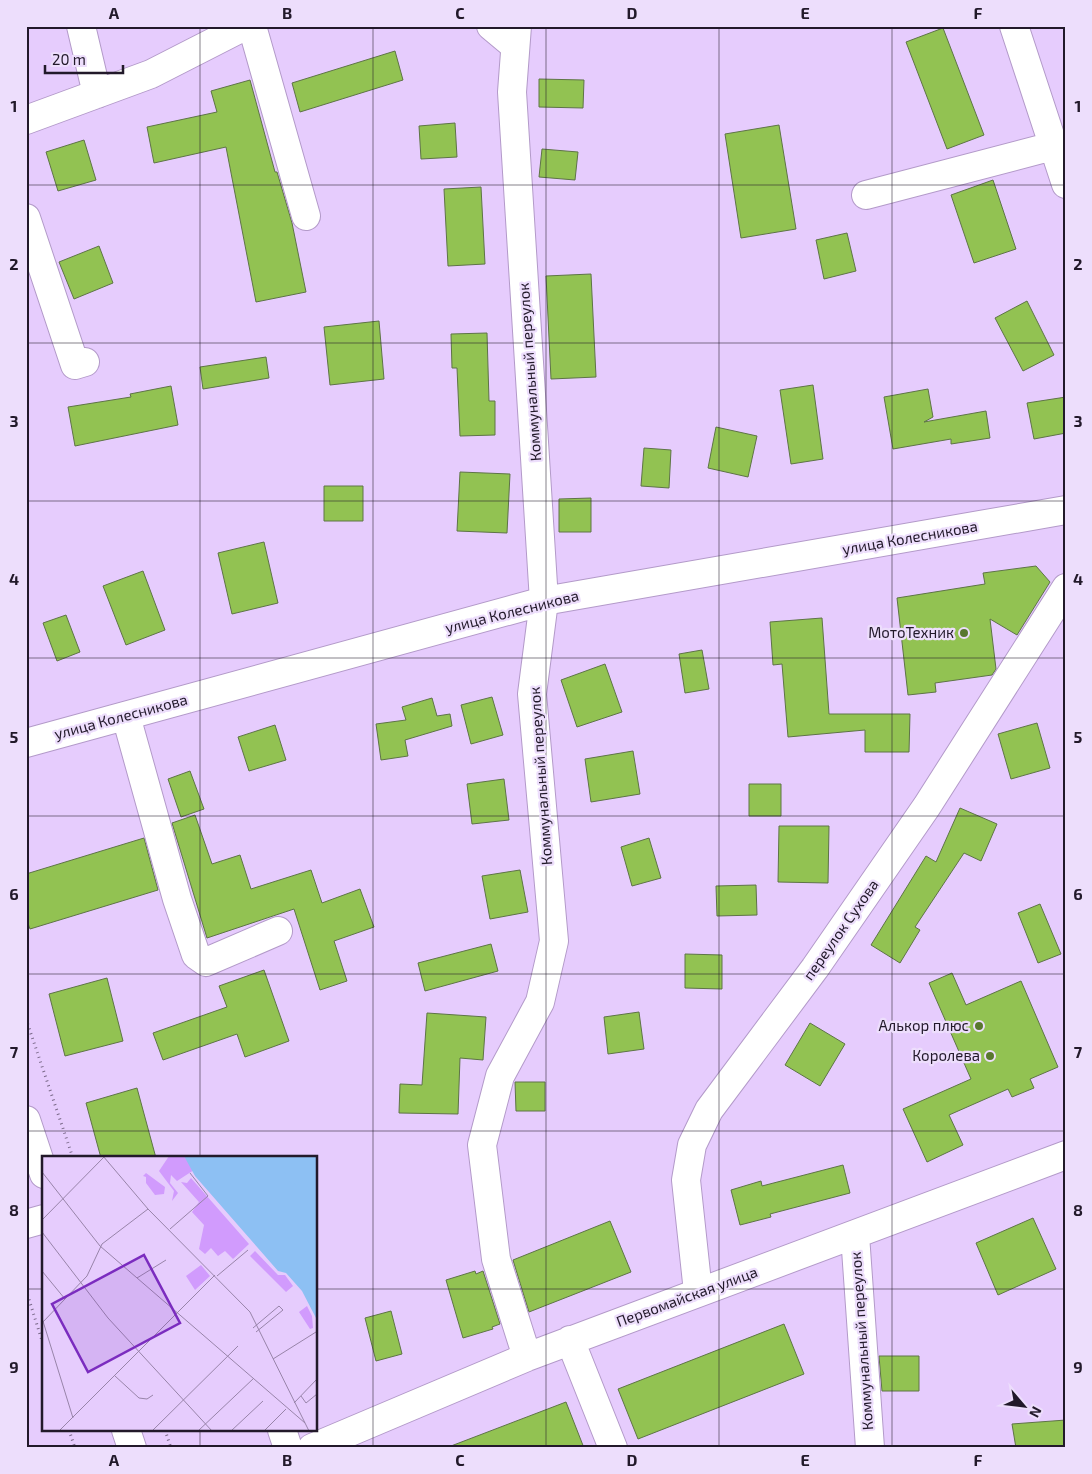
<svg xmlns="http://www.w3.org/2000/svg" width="1092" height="1474" viewBox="0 0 1092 1474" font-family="'Exo 2',sans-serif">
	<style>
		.building { fill: #92c252; stroke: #5e7446 }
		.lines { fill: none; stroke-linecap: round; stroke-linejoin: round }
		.minor-casing { stroke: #b39ac9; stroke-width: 30 }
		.path { stroke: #7b6a8a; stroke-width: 3; stroke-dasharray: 1 4; stroke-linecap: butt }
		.minor { stroke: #fff; stroke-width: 28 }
		.grid { fill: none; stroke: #22192a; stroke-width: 1; stroke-opacity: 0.55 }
		.poi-dot { fill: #59782f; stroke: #eddefc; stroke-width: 2 }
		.labels { text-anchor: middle; stroke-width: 4.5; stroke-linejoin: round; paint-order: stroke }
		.street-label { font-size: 15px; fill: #22192a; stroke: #eddefc }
		.poi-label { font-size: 15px; fill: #22192a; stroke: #eddefc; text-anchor: end }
		.inset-river { fill: none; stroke: #8dc0f3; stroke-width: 2.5 }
		.inset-road { fill: none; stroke: #9884a9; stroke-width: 1 }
		.view { fill: #7b2cbf; fill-opacity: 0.15; stroke: #7b2cbf; stroke-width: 2.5 }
		.inset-edge { fill: none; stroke: #22192a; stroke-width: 2.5 }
		.neatline { fill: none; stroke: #22192a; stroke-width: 2 }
		.grid-label { font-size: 16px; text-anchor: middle; font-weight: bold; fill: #22192a }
	</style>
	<rect width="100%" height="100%" fill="#e6ccfd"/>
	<path class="building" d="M943,28L984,135L947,149L906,42Z
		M395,51L403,80L300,112L292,83Z
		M539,79L584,80L583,108L539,107Z
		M250,80L275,172H277L292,223L306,292L256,302L226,147L154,163L147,127L217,112L211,91Z
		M455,123L457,157L421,159L419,126Z
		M779,125L796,229L741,238L725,134Z
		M84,140L96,180L58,191L46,152Z
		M542,149L578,152L575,180L539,177Z
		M993,180L1016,249L974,263L951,195Z
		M481,187L485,264L448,266L444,189Z
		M847,233L856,271L824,279L816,240Z
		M99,246L113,283L74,299L59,262Z
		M591,274L596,377L551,379L546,276Z
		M1027,301L1054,355L1023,371L995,318Z
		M379,321L384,379L330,385L324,327Z
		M487,333L489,401H495V435L460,436L457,368H452L451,334Z
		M266,357L269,378L203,389L200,367Z
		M813,385L823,459L791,464L780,390Z
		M171,386L178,425L75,446L68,407L131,397L130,394Z
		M928,389L933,417L924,422L986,411L990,438L951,444V439L893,449L884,397Z
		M1066,397V433L1034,439L1027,403Z
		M716,427L757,436L748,477L708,468Z
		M644,448L671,450L669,488L641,486Z
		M460,472L510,474L507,533L457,531Z
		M324,486H363V521H324Z
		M591,498V532H559V499Z
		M264,542L278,603L232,614L218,553Z
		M1036,566L1050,582L1017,635L990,619L996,669L992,675L935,683L936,692L908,695L897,598L985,584L983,573Z
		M143,571L165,630L126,645L103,586Z
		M66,615L80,652L57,661L43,623Z
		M822,618L829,714H910L909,752H865V730L788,737L782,664L773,665L770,622Z
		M702,650L709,689L685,693L679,654Z
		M605,664L622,712L577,727L561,680Z
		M492,697L503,735L471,744L461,705Z
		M432,698L437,716L450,714L452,726L405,740L408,756L381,760L376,724L406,720L402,707Z
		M1037,723L1050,768L1011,779L998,734Z
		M275,725L286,760L249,771L238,737Z
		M633,751L640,794L591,802L585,759Z
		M190,771L204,809L181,817L168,779Z
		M504,779L509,820L472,824L467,784Z
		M749,784H781V816H749Z
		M960,808L997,824L981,861L964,853L915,927L920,930L900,963L871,945L926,856L936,862Z
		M195,815L212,864L240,855L251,889L311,870L322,903L360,889L374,927L334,941L347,981L320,990L294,909L207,938L172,823Z
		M779,826H829L828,883L778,882Z
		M144,838L158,890L30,929L26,918V874Z
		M649,838L661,878L632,886L621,847Z
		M520,870L528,912L490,919L482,876Z
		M756,885L757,915L717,916L716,886Z
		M1040,904L1061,954L1038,963L1018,913Z
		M491,944L498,971L425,991L418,963Z
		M685,954L722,955V989L685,988Z
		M264,970L289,1041L245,1057L237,1034L163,1060L153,1033L227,1007L219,986Z
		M952,973L966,1005L1021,981L1058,1067L1030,1079L1034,1088L1012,1097L1008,1089L949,1115L963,1145L927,1162L903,1109L971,1079L929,983Z
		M107,978L123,1041L65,1056L49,994Z
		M639,1012L644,1049L608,1054L604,1017Z
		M427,1013L486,1017L483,1060L460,1058L458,1114L399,1113L400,1084L422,1085Z
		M810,1023L845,1044L820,1086L785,1065Z
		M515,1082H545V1111H516Z
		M137,1088L156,1158H101L86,1103Z
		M843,1165L850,1193L770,1214L771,1217L740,1225L731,1190L761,1181L762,1186Z
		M1033,1218L1056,1269L998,1295L976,1243Z
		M610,1221L631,1272L529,1312L513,1260Z
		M475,1271L476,1274L483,1271L500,1324L492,1327L493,1329L463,1338L446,1280Z
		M391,1311L402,1354L376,1361L365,1318Z
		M784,1324L804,1374L638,1439L618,1389Z
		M879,1356H919V1391H882Z
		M566,1402L584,1448H452L451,1446Z
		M1066,1420V1448H1016L1012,1424Z"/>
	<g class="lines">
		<defs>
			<path id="minor" d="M81,26L97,94
				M252,26L306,216
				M491,26L515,46
				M517,26L512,92L544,601L532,694L554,941L540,1002L500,1076L482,1145L496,1259L527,1357
				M1014,26L1066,184
				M26,120L151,74L245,26
				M866,195L1053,146
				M26,218L75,365L85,362
				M126,716L177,899L196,955L206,962L278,931
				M26,743L544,601L1066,510
				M26,1120L44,1174
				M26,1224L44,1219
				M855,1235L870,1448
				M698,1292L686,1180L692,1145L709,1110L815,968L927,806L1066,588
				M570,1340L613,1448
				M126,1430L132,1448
				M282,1430L288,1448
				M312,1448L527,1357L1066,1155"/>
		</defs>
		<use href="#minor" class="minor-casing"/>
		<path class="path" d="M26,1019L73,1158
			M26,1290L44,1347
			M69,1430L75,1448
			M165,1430L171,1448"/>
		<use href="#minor" class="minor"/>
	</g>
	<path class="grid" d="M200,26V1158M373,26V1448M546,26V1448M719,26V1448M892,26V1448M26,185H1066M26,343H1066M26,501H1066M26,658H1066M26,816H1066M26,974H1066M26,1131H1066M26,1289H44M316,1289H1066M200,1430V1448"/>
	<g class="poi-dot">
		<circle cx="964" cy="633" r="5"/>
		<circle cx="979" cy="1026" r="5"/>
		<circle cx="990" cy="1056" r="5"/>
	</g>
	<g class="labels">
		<g class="street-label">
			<text transform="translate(530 372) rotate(-94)" y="5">Коммунальный переулок</text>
			<text transform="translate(910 538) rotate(-10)" y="5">улица Колесникова</text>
			<text transform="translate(512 612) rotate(-14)" y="5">улица Колесникова</text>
			<text transform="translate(121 717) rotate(-15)" y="5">улица Колесникова</text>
			<text transform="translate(541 776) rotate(-94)" y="5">Коммунальный переулок</text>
			<text transform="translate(841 930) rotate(-55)" y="5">переулок Сухова</text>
			<text transform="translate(687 1297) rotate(-20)" y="5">Первомайская улица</text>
			<text transform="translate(862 1341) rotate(-94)" y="5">Коммунальный переулок</text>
		</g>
		<g class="poi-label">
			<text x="954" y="638">МотоТехник</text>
			<text x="969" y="1031">Алькор плюс</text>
			<text x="980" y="1061">Королева</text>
		</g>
	</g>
	<g transform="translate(42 1156)">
		<rect width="275" height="275" fill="#e6ccfd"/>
		<path d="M127,0H142L152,14L135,25L129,19L128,27L136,37L130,45L132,35L117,15ZM104,17L123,31L122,38L113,39L104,27V21L101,20ZM149,22L207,88L191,103L183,95L176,100L169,92L163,98L157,93L162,69L150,56L157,46L139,26L145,27ZM213,95L236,119H243L251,130L244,136L208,100ZM159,109L168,120L153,134L144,120ZM265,150L270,160L271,172L268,173L257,156Z" fill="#d19bfd"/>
		<path d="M142,0H275V171L274,162L260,135L244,117L236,115L153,20Z" fill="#8dc0f3"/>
		<path class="inset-river" d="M226,0L275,54"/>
		<path class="inset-road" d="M61,0L106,53L208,156L267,275M0,16L58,90L263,267M0,64L62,1M128,73L166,40L148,17M0,76L66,162L170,275M0,115L23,143M175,120L206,94M95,122L124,104M0,162L31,262M0,167L45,120L60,88L106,53M211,172L237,150L241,154L214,176M231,203L274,176M73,220L97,242L105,243L111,239M259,240L264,247L275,238M252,247L275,223M17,275L173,119M110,275L196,190M156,275L212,222M189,275L221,245M222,275L244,253"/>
		<path class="view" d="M102,99L138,167L46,216L10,148Z"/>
		<rect width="275" height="275" class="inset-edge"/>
	</g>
	<rect width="1092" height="1474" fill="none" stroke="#eddefc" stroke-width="55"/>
	<g transform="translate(1024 1406) rotate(118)" stroke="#eddefc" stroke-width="4" paint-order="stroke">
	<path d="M0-4L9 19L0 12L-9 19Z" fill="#22192a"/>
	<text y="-8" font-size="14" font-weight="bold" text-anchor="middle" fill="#22192a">N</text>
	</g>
	<path d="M45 65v8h78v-8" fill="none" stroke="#22192a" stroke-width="2.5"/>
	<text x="52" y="65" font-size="15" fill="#22192a" stroke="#eddefc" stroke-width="4" paint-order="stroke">20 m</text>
	<rect x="28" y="28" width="1036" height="1418" class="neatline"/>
	<g class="grid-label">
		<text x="114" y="19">A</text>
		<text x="287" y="19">B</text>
		<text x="460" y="19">C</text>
		<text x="632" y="19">D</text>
		<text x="805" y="19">E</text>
		<text x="978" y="19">F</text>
		<text x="14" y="112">1</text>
		<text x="1078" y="112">1</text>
		<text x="14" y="270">2</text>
		<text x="1078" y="270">2</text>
		<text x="14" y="427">3</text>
		<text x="1078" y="427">3</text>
		<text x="14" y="585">4</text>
		<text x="1078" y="585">4</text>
		<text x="14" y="743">5</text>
		<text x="1078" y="743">5</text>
		<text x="14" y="900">6</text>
		<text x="1078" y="900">6</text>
		<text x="14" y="1058">7</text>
		<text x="1078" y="1058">7</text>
		<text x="14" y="1216">8</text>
		<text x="1078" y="1216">8</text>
		<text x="14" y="1373">9</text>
		<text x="1078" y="1373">9</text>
		<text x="114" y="1466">A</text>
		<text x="287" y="1466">B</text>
		<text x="460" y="1466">C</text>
		<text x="632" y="1466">D</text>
		<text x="805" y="1466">E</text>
		<text x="978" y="1466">F</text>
	</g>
</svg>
